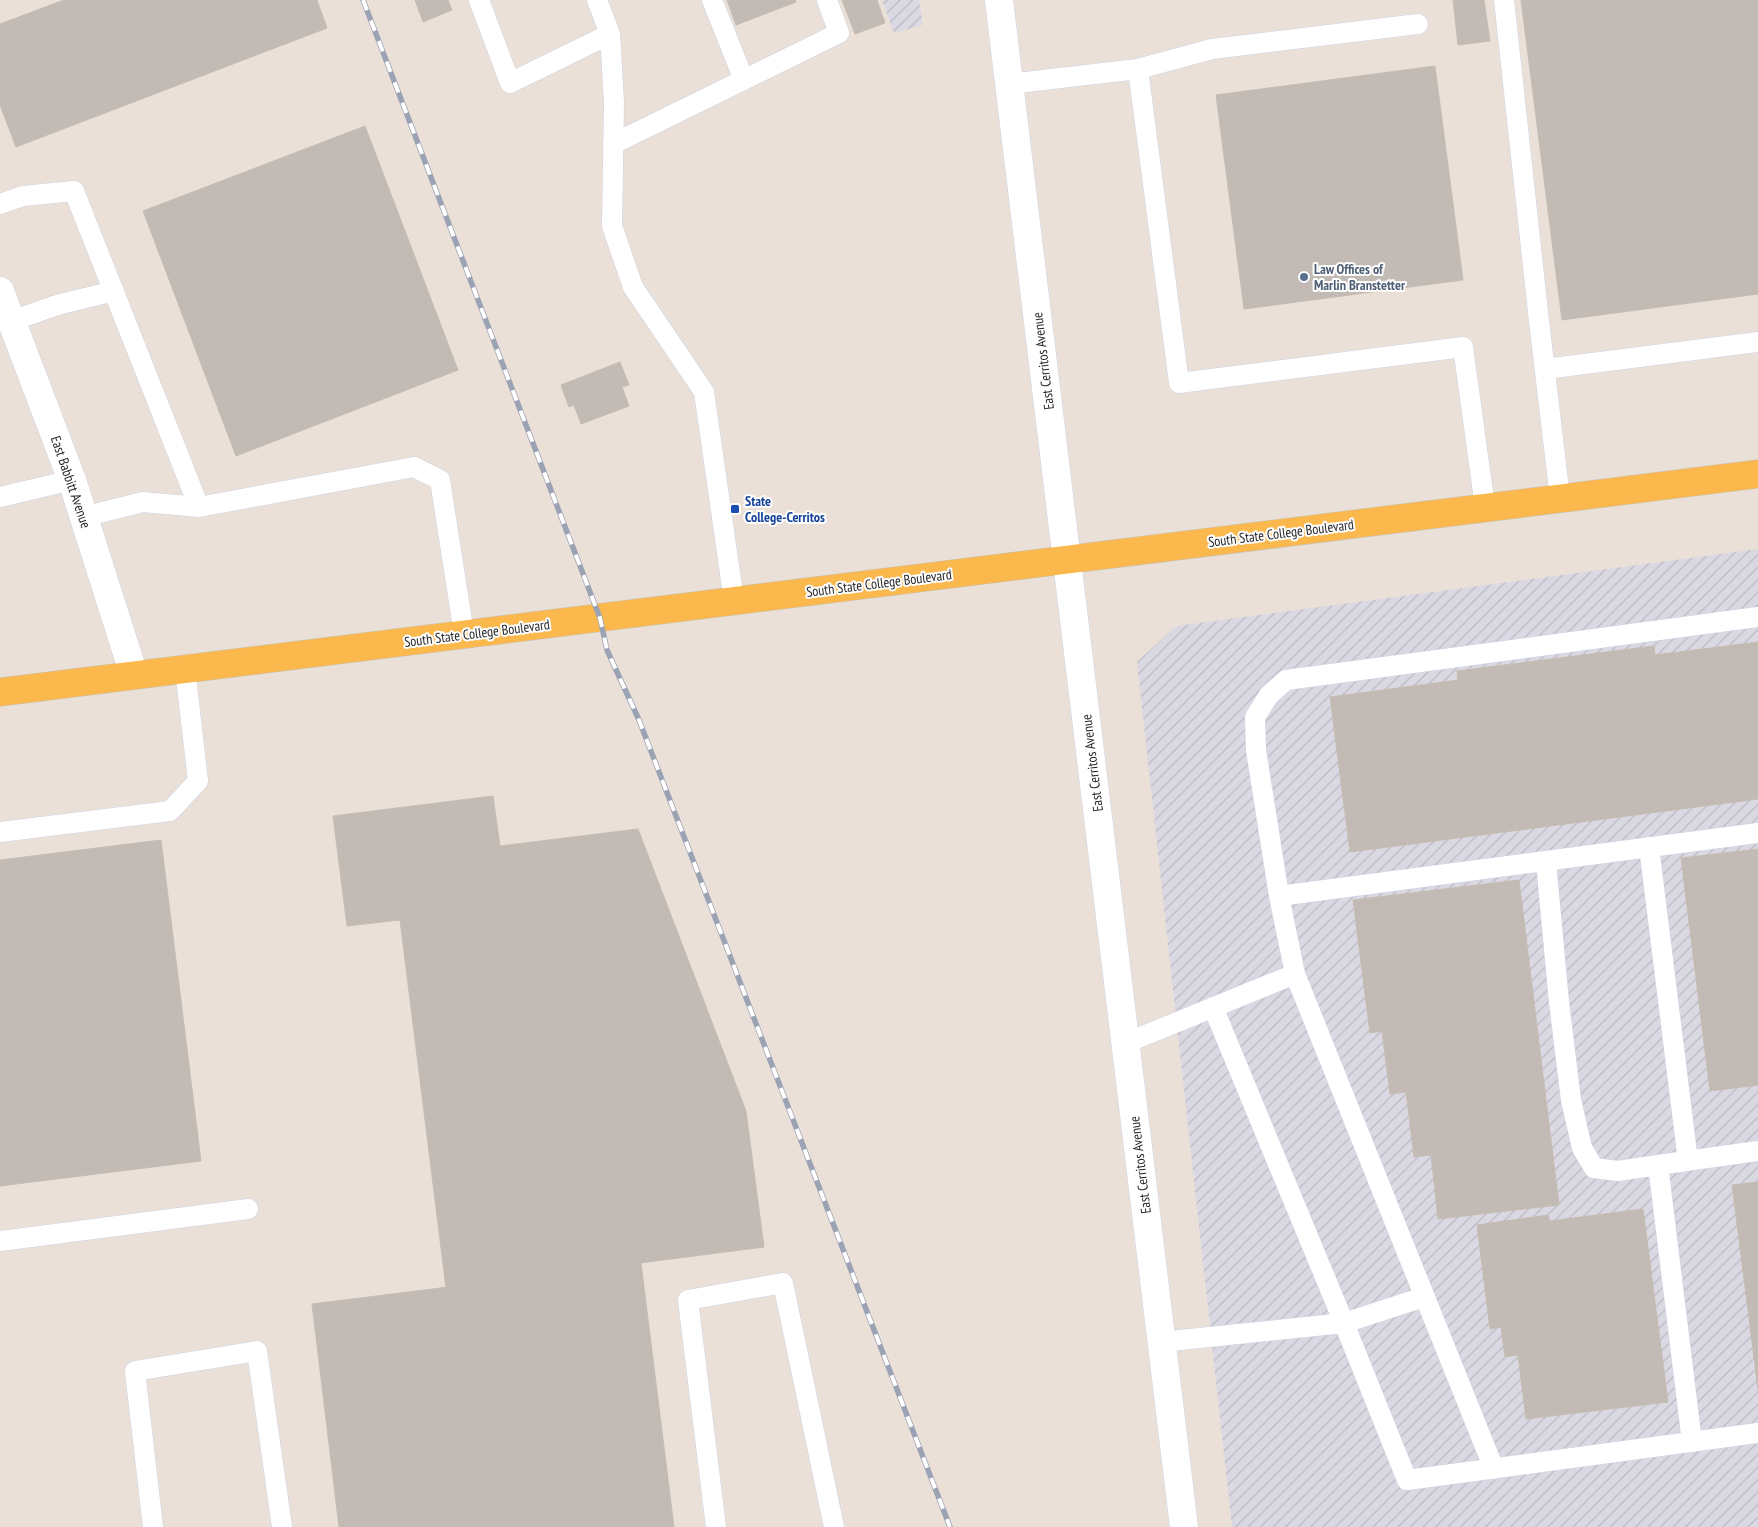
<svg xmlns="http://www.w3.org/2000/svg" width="1758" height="1527" viewBox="0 0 1758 1527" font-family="'PT Sans Narrow',sans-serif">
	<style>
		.industrial { fill: url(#industrial-furrows) }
		.building { fill: #c2bab4; stroke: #c6bcb1 }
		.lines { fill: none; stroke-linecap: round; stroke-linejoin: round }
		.lane-casing { stroke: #ccd4e2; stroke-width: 21 }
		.street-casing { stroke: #ccd4e2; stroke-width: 29 }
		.secondary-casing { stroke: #ccd4e2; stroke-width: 29 }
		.primary-casing { stroke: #c3c3c3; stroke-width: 29 }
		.lane { stroke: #fff; stroke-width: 20 }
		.street { stroke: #fff; stroke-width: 28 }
		.secondary { stroke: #fff; stroke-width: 28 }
		.primary { stroke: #fab84d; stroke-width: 28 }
		.rail-casing { stroke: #9aa2b4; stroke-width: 5.5 }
		.rail { stroke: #fff; stroke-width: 4; stroke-dasharray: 11; stroke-linecap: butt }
		.service-dot { fill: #5c6f8a; stroke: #fff; stroke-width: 2 }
		.transit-dot { fill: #1a4fb4; stroke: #fff; stroke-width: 2 }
		.labels { text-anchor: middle; stroke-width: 4; stroke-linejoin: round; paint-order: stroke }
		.service-label { font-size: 14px; font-weight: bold; fill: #4e5e75; stroke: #fff; text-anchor: start }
		.street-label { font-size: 14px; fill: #272727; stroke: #fff }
		.transit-label { font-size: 14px; font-weight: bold; fill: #164399; stroke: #fff; text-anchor: start }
	</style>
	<defs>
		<pattern id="industrial-furrows" width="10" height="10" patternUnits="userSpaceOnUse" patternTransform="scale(1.25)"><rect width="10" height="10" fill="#dad9e3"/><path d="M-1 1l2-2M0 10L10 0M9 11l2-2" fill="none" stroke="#bbbac3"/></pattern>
	</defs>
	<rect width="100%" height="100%" fill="#ebe0d7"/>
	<path class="industrial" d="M882,0H919L923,25L894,33Z
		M1758,549V1527H1232L1137,662L1176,626Z"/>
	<path class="building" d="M64,0H317L327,28L16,147L0,105V24Z
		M415,0H448L452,10L423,22Z
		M727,0H795L796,2L736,25Z
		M842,0H877L885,23L855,34Z
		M1453,0H1484L1490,41L1458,45Z
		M1521,0H1758V294L1562,320Z
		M1435,66L1463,280L1244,309L1216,95Z
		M365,126L458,370L236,456L143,211Z
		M620,362L629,385L622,387L629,406L581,424L574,405L569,407L561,385Z
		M1758,642V799L1350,852L1330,697L1458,680L1457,671L1654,646L1655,655Z
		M493,796L500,846L638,829L746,1111L764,1247L446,1288L400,920L347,926L333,816Z
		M161,840L201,1161L0,1186V860Z
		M1758,849V1085L1710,1091L1681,858Z
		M1519,880L1559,1205L1438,1219L1431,1155L1414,1157L1406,1092L1390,1094L1382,1031L1370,1033L1353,900Z
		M1758,1182V1389L1732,1185Z
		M1643,1209L1668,1402L1526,1419L1518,1355L1505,1357L1501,1327L1490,1329L1477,1225L1548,1215L1550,1221Z
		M641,1263L674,1527H339L312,1304Z"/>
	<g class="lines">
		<defs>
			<path id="lane" d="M479,0L510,83L610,34
				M597,0L610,34L614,102L612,226L633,287L704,392L734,601
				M712,0L744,80
				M1504,0L1539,321L1560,498
				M1138,69L1212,49L1418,24
				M1009,84L1138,69L1179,383L1463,347L1485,507
				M613,144L839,33L827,0
				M0,204L23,196L74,191L199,507
				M12,321L57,305L114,291
				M1545,369L1758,342
				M0,497L72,480
				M83,517L143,502L199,507L414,467L440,480L464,634
				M0,832L170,811L198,781L185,669
				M1649,847L1688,1161
				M1546,862L1559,1002L1571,1100L1582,1148L1594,1168L1618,1171L1658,1165
				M1279,896L1758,833
				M1213,1007L1344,1323L1407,1480L1758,1433
				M1126,1043L1295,974
				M0,1241L248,1209
				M1161,1342L1344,1323L1424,1297
				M1692,1442L1658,1165L1758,1151
				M1494,1469L1295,974L1279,896L1256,750L1255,717L1269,695L1286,680L1758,617
				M153,1527L135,1371L257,1351L282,1527
				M716,1527L688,1300L783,1283L834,1527"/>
			<path id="street" d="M0,291L72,480L134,675"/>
			<path id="secondary" d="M999,0L1184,1527"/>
			<path id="primary" d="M0,692L1758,474"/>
		</defs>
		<use href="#lane" class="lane-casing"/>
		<use href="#street" class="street-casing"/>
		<use href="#secondary" class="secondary-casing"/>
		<use href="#primary" class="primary-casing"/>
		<use href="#lane" class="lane"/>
		<use href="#street" class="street"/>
		<use href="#secondary" class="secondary"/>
		<use href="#primary" class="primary"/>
		<defs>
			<path id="rail" d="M363,0L600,618L607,650L639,720L950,1527"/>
		</defs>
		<use href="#rail" class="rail-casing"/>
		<use href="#rail" class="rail"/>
	</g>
	<circle class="service-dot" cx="1304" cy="277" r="5"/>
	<rect class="transit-dot" x="730" y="504" width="10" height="10" rx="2.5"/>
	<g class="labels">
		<g class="service-label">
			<text x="1314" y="274">Law Offices of<tspan x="1314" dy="16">Marlin Branstetter</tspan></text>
		</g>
		<g class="street-label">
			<text transform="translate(1043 361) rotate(-97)" y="5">East Cerritos Avenue</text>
			<text transform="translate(71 482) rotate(71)" y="5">East Babbitt Avenue</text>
			<text transform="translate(1281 533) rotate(-7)" y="5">South State College Boulevard</text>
			<text transform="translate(879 583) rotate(-7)" y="5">South State College Boulevard</text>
			<text transform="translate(477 633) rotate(-7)" y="5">South State College Boulevard</text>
			<text transform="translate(1092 763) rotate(-97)" y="5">East Cerritos Avenue</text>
			<text transform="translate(1140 1165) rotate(-97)" y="5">East Cerritos Avenue</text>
		</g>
		<g class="transit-label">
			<text x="745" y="506">State<tspan x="745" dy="16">College-Cerritos</tspan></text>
		</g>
	</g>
</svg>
